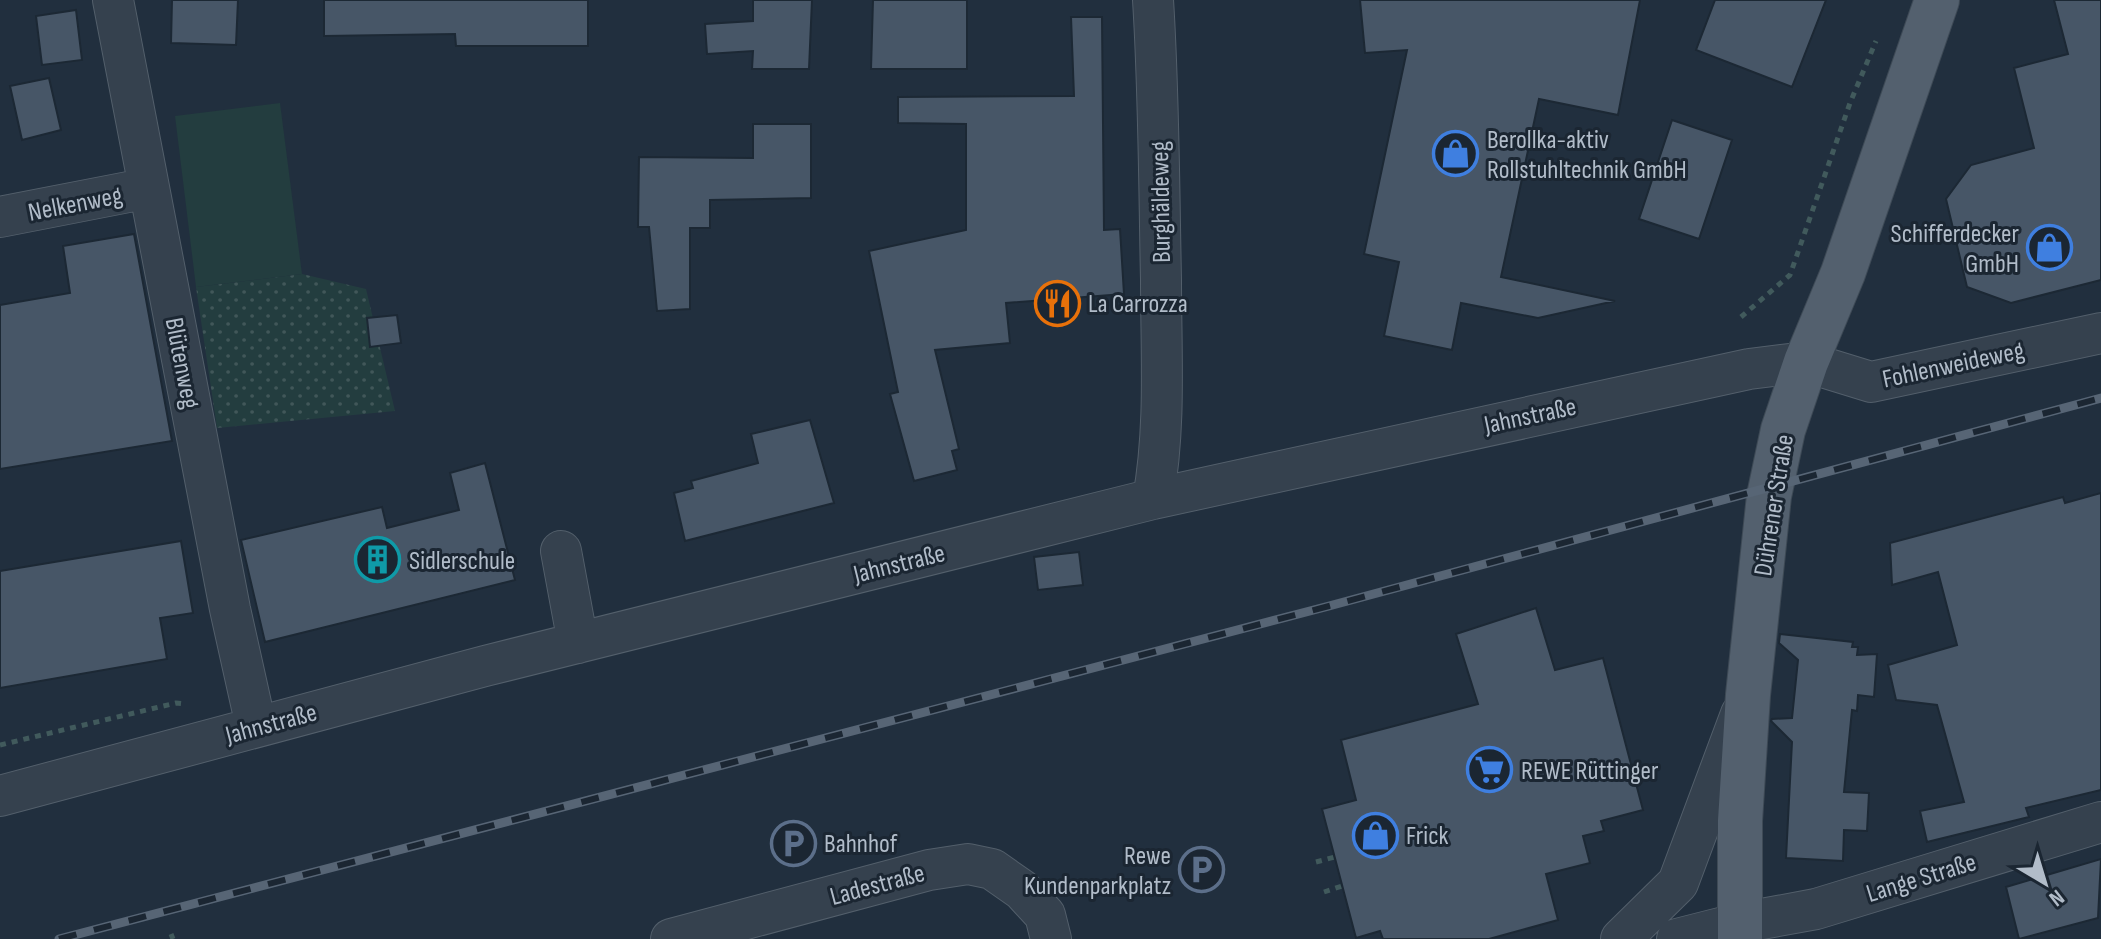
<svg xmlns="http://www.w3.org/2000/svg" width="2101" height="939" viewBox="0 0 2101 939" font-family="'Sofia Sans Condensed',sans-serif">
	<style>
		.grass { fill: url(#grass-dots) }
		.pitch { fill: #233d3f }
		.building { fill: #475667; stroke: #1c2834; stroke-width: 2 }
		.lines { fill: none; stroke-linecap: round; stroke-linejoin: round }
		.minor-casing { stroke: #535f6b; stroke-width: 42 }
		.major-casing { stroke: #3e4a56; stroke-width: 46 }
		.path { stroke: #415a5c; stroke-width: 5; stroke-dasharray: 6 6; stroke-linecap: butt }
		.minor { stroke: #35414e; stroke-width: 40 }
		.major { stroke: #53606e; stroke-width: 44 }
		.rail-casing { stroke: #576575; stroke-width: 9 }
		.rail { stroke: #1b2632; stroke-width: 6; stroke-dasharray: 18; stroke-linecap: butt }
		.labels { text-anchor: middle; stroke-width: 6; stroke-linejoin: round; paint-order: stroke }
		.poi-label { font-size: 26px; fill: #b1bcc9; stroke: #1b2632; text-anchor: start }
		.street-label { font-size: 26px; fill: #b1bcc9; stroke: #1b2632 }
	</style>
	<defs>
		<pattern id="grass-dots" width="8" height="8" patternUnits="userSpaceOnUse" patternTransform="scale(2)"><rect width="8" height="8" fill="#233d3f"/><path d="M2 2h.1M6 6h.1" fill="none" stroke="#415759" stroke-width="1.8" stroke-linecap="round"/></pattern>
	</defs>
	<rect width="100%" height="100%" fill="#212f3e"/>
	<path class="grass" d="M302,274L366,289L395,411L217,428L196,287Z"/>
	<path class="pitch" d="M280,103L302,274L196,287L175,116Z"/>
	<path class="building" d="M172,0H238L236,45L171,43Z
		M324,0H588V46H456L455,34L324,36Z
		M753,0H812L809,69H752L753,51L707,54L705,24L753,21Z
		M873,0H967V69H871Z
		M1360,0H1640L1618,115L1539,99L1501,277L1615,301L1538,318L1461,303L1452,350L1384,336L1399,262L1364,254L1407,50L1365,53Z
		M1715,0H1826L1792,87L1696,50Z
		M2054,0H2101V280L2011,303L1967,287L1946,199L1971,165L2034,148L2014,68L2068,54Z
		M76,10L82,60L42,65L36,16Z
		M1071,17H1102L1104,230L1120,229L1124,294L1006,303L1010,343L935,350L959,449L952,451L957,470L914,481L890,394L898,392L869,251L966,230V124L898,123V97L1074,96Z
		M49,78L61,130L22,140L10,86Z
		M1672,120L1732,140L1699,239L1639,219Z
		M753,124H811V198L710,200V228H690V309L657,311L649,227H638L639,157L753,158Z
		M134,234L172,441L0,469V305L70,293L63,246Z
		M397,315L401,343L370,347L367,318Z
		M810,420L834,503L685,541L674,493L693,488L691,481L758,463L751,434Z
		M485,463L515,580L265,642L241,540L382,507L387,528L459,510L450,473Z
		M2101,493V790L2026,808L2029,817L1927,842L1920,811L1964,802L1937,705L1896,700L1888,665L1957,645L1938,572L1892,585L1890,543L2063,497L2065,503Z
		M181,541L193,613L160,618L167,659L0,688V571Z
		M1079,552L1083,585L1038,590L1034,557Z
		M1536,608L1555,670L1603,658L1643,810L1601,821L1604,831L1583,836L1590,863L1546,874L1558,920L1489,939H1383L1380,931L1356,938L1322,809L1356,800L1341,740L1478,704L1456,634Z
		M1780,634L1853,642L1852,647H1858L1857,655L1877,654L1874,697L1858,695L1857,711L1852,710L1844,792L1869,793L1867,831L1844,830L1843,861L1786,858L1792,742L1771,721L1772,719L1792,718L1798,660L1779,643Z
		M2101,859L2098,918L2019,939L2006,887Z"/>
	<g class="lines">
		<defs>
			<path id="minor" d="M113,0L230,609L256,726
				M0,217L149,188
				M1153,499C1166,427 1161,353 1161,280C1159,187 1159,93 1153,0
				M561,551L578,643
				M0,796L485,666L1153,499L1749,369L1806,362L1871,382L2101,333
				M671,939L929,870L968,864L992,869L1022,890L1045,915L1051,939
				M1621,939L1678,883L1741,714
				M1677,939L1740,923L1816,909L2101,822"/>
			<path id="major" d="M1740,939V821L1748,695L1769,496L1783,430L1806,362L1843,273L1937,0"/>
		</defs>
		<use href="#minor" class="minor-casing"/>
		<use href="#major" class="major-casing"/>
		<path class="path" d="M1741,317L1790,275L1850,103L1876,41
			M0,745L176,703L186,704
			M1316,862L1335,857
			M1324,892L1342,886
			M171,934L173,939"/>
		<use href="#minor" class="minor"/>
		<use href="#major" class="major"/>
		<defs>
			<path id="rail" d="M59,939L1329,606L2101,398"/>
		</defs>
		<use href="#rail" class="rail-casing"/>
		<use href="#rail" class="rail"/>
	</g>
	<defs>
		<symbol id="shop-ring" viewBox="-11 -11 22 22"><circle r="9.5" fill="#1b2632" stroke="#3f7fe0" stroke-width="1.5"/><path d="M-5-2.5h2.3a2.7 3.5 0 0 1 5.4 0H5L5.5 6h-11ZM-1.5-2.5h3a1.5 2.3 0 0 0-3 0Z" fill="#3f7fe0"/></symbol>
		<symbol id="restaurant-ring" viewBox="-11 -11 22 22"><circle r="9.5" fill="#1b2632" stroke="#e8710a" stroke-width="1.5"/><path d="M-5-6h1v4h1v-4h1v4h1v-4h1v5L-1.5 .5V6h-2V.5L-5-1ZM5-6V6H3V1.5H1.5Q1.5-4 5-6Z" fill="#e8710a"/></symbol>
		<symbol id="building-ring" viewBox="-11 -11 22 22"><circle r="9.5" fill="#1b2632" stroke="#0f9aa8" stroke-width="1.5"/><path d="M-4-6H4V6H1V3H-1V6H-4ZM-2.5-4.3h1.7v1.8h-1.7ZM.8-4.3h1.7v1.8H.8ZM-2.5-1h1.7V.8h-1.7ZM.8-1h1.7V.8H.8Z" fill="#0f9aa8"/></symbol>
		<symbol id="supermarket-ring" viewBox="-11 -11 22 22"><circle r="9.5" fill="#1b2632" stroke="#3f7fe0" stroke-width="1.5"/><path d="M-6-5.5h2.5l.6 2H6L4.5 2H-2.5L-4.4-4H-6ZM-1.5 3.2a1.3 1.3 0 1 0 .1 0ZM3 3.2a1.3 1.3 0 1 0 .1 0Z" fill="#3f7fe0"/></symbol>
		<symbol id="parking-ring" viewBox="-11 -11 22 22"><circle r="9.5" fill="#1b2632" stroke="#5c6f8a" stroke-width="1.5"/><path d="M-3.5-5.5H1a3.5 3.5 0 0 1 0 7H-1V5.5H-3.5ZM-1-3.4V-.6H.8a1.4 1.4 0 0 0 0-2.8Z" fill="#5c6f8a"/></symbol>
	</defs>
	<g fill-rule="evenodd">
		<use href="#shop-ring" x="1430" y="128" width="51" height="51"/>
		<use href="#shop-ring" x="2024" y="222" width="51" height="51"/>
		<use href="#restaurant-ring" x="1032" y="278" width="51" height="51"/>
		<use href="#building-ring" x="352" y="534" width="51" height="51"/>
		<use href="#supermarket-ring" x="1464" y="744" width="51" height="51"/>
		<use href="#shop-ring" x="1350" y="810" width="51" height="51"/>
		<use href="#parking-ring" x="768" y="818" width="51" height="51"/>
		<use href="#parking-ring" x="1176" y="844" width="51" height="51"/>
	</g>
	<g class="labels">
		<g class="poi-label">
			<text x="1487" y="148">Berollka-aktiv<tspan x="1487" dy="30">Rollstuhltechnik GmbH</tspan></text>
			<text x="2019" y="242" text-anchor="end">Schifferdecker<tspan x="2019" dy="30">GmbH</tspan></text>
			<text x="1088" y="312">La Carrozza</text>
			<text x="409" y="569">Sidlerschule</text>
			<text x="1521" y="779">REWE Rüttinger</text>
			<text x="1406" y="844">Frick</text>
			<text x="824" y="852">Bahnhof</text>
			<text x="1171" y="864" text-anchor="end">Rewe<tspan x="1171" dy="30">Kundenparkplatz</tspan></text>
		</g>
		<g class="street-label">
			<text transform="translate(1160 202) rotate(-91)" y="9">Burghäldeweg</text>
			<text transform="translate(75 203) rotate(-11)" y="9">Nelkenweg</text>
			<text transform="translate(183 363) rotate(79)" y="9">Blütenweg</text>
			<text transform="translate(1953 364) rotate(-12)" y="9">Fohlenweideweg</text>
			<text transform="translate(1530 415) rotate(-12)" y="9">Jahnstraße</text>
			<text transform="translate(1773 505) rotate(-81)" y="9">Dührener Straße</text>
			<text transform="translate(899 563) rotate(-14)" y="9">Jahnstraße</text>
			<text transform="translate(271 723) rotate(-15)" y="9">Jahnstraße</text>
			<text transform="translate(1921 877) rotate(-17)" y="9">Lange Straße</text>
			<text transform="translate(877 884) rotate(-15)" y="9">Ladestraße</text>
		</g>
	</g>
	<g transform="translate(2045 883) rotate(142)" stroke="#1b2632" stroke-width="6" paint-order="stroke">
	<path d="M0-6L14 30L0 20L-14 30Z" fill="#b1bcc9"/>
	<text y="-12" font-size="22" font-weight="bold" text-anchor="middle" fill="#b1bcc9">N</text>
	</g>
</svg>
